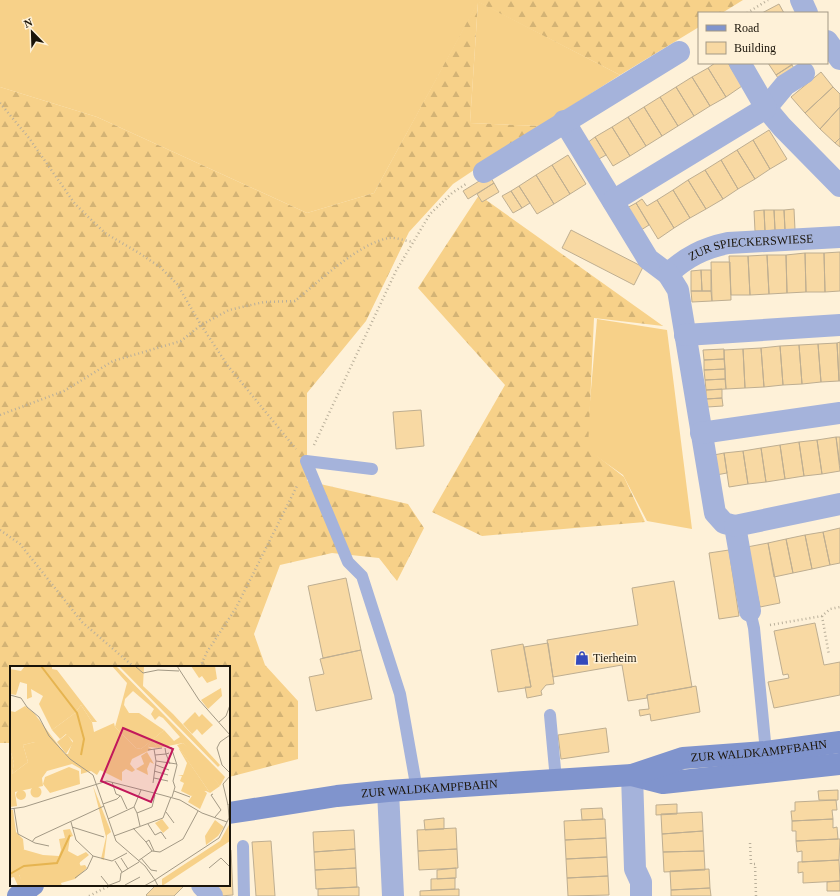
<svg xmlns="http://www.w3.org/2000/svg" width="840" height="896" viewBox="0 0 840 896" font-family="'Times New Roman',serif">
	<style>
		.grass { fill: #f7d189 }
		.forest { fill: url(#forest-firs) }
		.building { fill: #f8d9a3; stroke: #beae91 }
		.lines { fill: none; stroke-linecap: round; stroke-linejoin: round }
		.path { stroke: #b9af9a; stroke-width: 2.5; stroke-dasharray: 1 3; stroke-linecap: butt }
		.service { stroke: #a5b3db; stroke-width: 12 }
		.minor { stroke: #a5b3db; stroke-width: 22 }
		.secondary { stroke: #8094cd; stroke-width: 22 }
		.labels { text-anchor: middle; stroke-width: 3; stroke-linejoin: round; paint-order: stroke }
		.street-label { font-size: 12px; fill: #1a1409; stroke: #fef1d8 }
		.poi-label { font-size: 12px; fill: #1a1409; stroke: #fef1d8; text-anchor: start }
		.inset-river { fill: none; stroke: #e6b450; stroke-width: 2 }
		.inset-road { fill: none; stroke: #a39985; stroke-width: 1 }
		.view { fill: #c2185b; fill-opacity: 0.15; stroke: #c2185b; stroke-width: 2 }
		.inset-edge { fill: none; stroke: #1a1409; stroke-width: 2 }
	</style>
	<defs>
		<pattern id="forest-firs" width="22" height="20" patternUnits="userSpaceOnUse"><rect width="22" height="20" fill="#f7d189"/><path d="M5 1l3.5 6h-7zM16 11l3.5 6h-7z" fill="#d3b375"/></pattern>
	</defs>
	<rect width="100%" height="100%" fill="#fef1d8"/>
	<path class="grass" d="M0,0H479V2L620,75L540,126L470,123L478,3L374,193L307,213L97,117L0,87Z
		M597,319L667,330L692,529L647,521L623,475L586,449Z"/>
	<path class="forest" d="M479,0H743L722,13H699V27L620,75L478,2L470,123L540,126L453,184L409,232L366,321L307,393V481L408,504L424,528L397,581L379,558L332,553L280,565L254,634L265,665L298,701V759L229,777V667H11V743H0V87L97,117L307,213L374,193Z
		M479,195L663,326L594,318L588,449L624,477L645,522L482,536L432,512L505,385L418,288Z"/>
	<path class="building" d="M779,4L784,13H762Z
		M715,63H728L742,86L726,97L708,68Z
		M768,63H794L776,75Z
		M792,65L797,73L782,84L776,75Z
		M708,68L726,97L710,106L692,77Z
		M821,72L833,87L805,113L791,97Z
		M692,77L710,106L694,116L676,87Z
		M676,87L694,116L678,126L660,97Z
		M833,87L840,94V107L820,129L805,113Z
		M660,97L678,126L662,136L644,107Z
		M644,107L662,136L646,146L628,117Z
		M840,107V138L835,143L820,129Z
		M628,117L646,146L630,156L612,127Z
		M612,127L630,156L613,166L595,137Z
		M769,130L787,159L770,169L753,140Z
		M595,137L606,155L597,160L587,143Z
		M840,138V147L835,143Z
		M753,140L770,169L755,179L737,150Z
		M737,150L755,179L738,189L721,160Z
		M568,155L586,184L570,194L552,165Z
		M721,160L738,189L723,199L705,170Z
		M552,165L570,194L554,204L536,175Z
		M705,170L723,199L706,209L688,180Z
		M489,175L494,183L468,199L463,191Z
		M536,175L554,204L537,214L519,186Z
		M688,180L706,209L690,218L673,190Z
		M494,183L499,192L482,202L477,194Z
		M519,186L530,203L522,208L511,191Z
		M673,190L690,218L674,228L657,200Z
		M511,191L522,208L513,213L502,196Z
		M642,199L647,206L657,200L674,228L658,239L636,203Z
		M636,203L649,225L641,230L627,208Z
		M794,209L795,230H785L784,210Z
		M764,210L765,231H755L754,211Z
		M764,210H774L775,230L765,231Z
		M774,210H784L785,230H775Z
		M571,230L643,267L634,285L562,248Z
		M840,252V291L825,292L824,253Z
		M805,253H824L825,292H806Z
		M805,253L806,292L787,293L786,255Z
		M767,255L769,294L750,295L748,256Z
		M767,255H786L787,293L769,294Z
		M729,256H748L750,295H731Z
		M711,262H730L731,300L712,301Z
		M701,270H711V291H702Z
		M701,270L702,291H691V271Z
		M691,291H711L712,301L692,302Z
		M840,342V381H839L837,343Z
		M837,343L839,381L821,382L818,344Z
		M818,344L821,382L802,384L799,345Z
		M799,345L802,384L783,385L780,346Z
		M780,346L783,385L764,387L761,348Z
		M761,348L764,387L745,388L743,349Z
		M724,349V359L704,360L703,350Z
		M743,349L745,388L726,389L724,350Z
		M724,359L725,369L704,370V360Z
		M725,369V379L705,380L704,370Z
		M725,379L726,389L706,390L705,380Z
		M722,389V398L706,399V390Z
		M722,398L723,406L707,407L706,399Z
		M421,410L424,446L396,449L393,412Z
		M836,437H840V465Z
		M836,437L840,471L822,474L817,440Z
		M817,440L822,474L804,476L799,442Z
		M799,442L804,476L785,479L780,445Z
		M780,445L785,479L766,482L761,448Z
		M761,448L766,482L748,484L743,451Z
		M743,451L748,484L729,487L724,453Z
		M724,453L727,473L716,475L714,455Z
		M840,528V563L830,565L823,532Z
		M823,532L830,565L812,569L805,535Z
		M805,535L812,569L793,573L786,539Z
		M786,539L793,573L774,577L768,543Z
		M768,543L780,603L760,607L747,547Z
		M729,550L739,616L719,619L709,553Z
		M346,578L361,650L323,658L308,586Z
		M674,581L692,687L647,695V698L628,701L622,665L553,677L547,640L638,625L632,588Z
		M815,623L824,665L840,662V695L774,708L768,682L789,678L788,674L783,675L774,631Z
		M548,643L554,684L546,685L541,691L542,695L527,698L525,687H531L524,647Z
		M523,644L531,687L498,692L491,650Z
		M361,650L372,699L316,711L309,677L324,674L320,659Z
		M696,686L700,712L651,721L650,714L640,716L639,710L649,709L647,695Z
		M606,728L609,752L561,759L558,735Z
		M838,790V800H819L818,791Z
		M836,800L837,810H832L833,819L792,821L791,811H795V802Z
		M677,804V814L656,815V805Z
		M602,808L603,819L582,820L581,809Z
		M702,812L703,831L662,834L661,814Z
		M444,818V829L425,830L424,820Z
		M605,819L606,838L565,840L564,821Z
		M833,819V828L837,827L838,839L796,841V831H792V821Z
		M456,828L457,849L418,851L417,830Z
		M354,830L355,849L314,852L313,832Z
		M703,831L704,851L663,852L662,834Z
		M606,838L607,857L566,859L565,840Z
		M838,839H840L839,860L802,862V851L797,852L796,841Z
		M271,841L275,896H256L252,842Z
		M355,849L356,868L315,870L314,852Z
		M457,849L458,868L419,870L418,851Z
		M229,850H231L233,895L220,896L214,885H229Z
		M704,851L705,870L664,872L663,852Z
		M607,857L608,876L567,878L566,859Z
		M839,860L840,881L803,883V872L798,873V862Z
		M356,868L357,887L316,889L315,870Z
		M456,868V878L437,879V870Z
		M709,869L710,888L671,890L670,871Z
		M608,876L609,895L568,896L567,878Z
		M455,878V889L431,890V879Z
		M840,881V891H827V882Z
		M156,885H185L174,896H147L146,895Z
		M359,887V896H318V889Z
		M710,888L711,896H671V890Z
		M459,889V896H420V891Z"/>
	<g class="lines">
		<path class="path" d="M747,13L768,0
			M0,103L29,138L75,204L105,233L139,253L160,267L177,284L201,325L228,366L296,449
			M0,415L64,391L113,361L181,341L201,325L229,310L264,302L295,301C318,282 359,243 389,238C395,237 406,241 413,242
			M314,445L396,271L430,214L452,193L466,184
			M0,530L20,544L82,622L134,667
			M822,616L829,655
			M770,625L822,616L830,609L840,607
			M200,667L207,652L236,608L297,486
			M750,843L751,864H755L756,896
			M89,896L111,885"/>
		<path class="service" d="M372,469L306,461L348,562L362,576L400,694L417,790
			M750,611L754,628L766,752
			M550,715L556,780
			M243,846L244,896"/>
		<g class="minor">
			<path d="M801,0L807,13"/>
			<path d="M827,41L840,59"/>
			<path d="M804,73L785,85L766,108L782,127L840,186"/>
			<path id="s1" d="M564,121L648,259L668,274C686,257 704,248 728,243L840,237"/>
			<path d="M484,172L679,52"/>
			<path d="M613,201L766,108L740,63"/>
			<path d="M668,274L678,290L715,513L724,523L735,526L750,611"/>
			<path d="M685,335L840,325"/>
			<path d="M701,433L840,413"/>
			<path d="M735,526L840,504"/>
			<path d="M632,775L635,869L641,882V896"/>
			<path d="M388,791L393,896"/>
			<path d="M202,885L212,896"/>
		</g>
		<g class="secondary">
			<path d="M632,775L663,783L840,764"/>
			<path id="s2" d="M229,813L337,796L388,791L632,775L683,758L766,752L840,742"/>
			<path d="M18,896L33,885"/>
		</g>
	</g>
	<defs>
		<symbol id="shop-bare" viewBox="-9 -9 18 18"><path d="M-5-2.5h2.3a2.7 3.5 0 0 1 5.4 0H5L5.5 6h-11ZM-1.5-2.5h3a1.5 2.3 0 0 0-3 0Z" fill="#344abc" stroke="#fef1d8" stroke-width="2.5" paint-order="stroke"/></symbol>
	</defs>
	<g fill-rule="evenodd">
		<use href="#shop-bare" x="572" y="648" width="20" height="20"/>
	</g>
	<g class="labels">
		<g class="street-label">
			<text dy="4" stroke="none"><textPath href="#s1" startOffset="277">ZUR SPIECKERSWIESE</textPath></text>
			<text dy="4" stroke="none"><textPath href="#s2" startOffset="535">ZUR WALDKAMPFBAHN</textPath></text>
			<text dy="4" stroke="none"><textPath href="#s2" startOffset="202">ZUR WALDKAMPFBAHN</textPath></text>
		</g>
		<g class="poi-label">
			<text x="593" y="662">Tierheim</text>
		</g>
	</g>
	<g transform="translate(10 666)">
		<rect width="220" height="220" fill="#fef1d8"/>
		<path d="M15,0H42V3L47,4L87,56H82L71,39L65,47L42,64L29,38L33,30L21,23L22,31L17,33V18L10,16L6,29L0,28V3L11,5ZM109,0H134L133,20L163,48L210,99L208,101ZM15,40L24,47L25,76L13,79L18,96L2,108L4,97L0,83V45L5,46ZM109,47H129L154,64L142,74L148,82L138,81L141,75L131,83L126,82L105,61ZM57,68L63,77L56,88L47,76ZM169,83H170L200,127L196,125L181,130L171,125L174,117L170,115L172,110L168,109H173L177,97ZM59,101L69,105L70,118L40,127L33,118L35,111ZM20.5 126a5.5 5.5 0 1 1 11 0a5.5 5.5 0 1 1-11 0ZM6 129a5 5 0 1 1 10 0a5 5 0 1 1-10 0ZM205,154L214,161L208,170L196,179L195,170Z" fill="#f7d189"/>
		<path d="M102,0H106L215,111L210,120L173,77L148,82L142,74L138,81L142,83L122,93L120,98L125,104L122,106L116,103L112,106V115L90,104L87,109L81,105L71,108V103L62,98L37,105L32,112L33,120L5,126L7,140L0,141V83L4,97L2,108L18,96L13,79L25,76L13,54L24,47L55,88H58L63,75L56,68L50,73L42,64L65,47L71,39L82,56L84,66L104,57L105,61L126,82L131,83L154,64L164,75L170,71L153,52L149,50L145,54L141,48L144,43L123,25L115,33L114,39L119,47H109L117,17ZM137,86L144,98L140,96L137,103L138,109L126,103L134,98L131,90ZM83,120L101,166L97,169L94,194L91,193L96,171ZM0,144H3L6,166L13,173L14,183L8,192L44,194L57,185L66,191L76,186L79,189L69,197L72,202H19L9,209L15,220H8L4,211L0,212Z" fill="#f7d189"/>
		<path d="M181,0H205L207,13L197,17L192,10L189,12ZM211,22L212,30L198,43L191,34ZM185,46L189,51L192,48L203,59L192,69L187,63L182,68L173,58ZM173,77L203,105V111L210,120L200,127L167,79ZM191,123L197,127L190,143L178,136L185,125ZM152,153L159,162L153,167L145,157ZM220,157V175L152,220V213L210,175ZM60,163L63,170L60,171L58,185L71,192L69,200L75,199L77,202L65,213L51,217L52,220H13L9,208L12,200L0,189V185L12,183L33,189L49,190L51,184L49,173L55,172L53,164Z" fill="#f7d189"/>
		<path class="inset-river" d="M31,0L67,47L74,73L71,89M0,208L14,200L47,197L60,169"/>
		<path class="inset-road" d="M125,0L133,7L148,4L169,5M167,0L189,34L220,69M0,29L11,32L17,41L29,51L39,70L60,93L83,109L106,175L135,200L145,214L134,220M209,56L216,50L220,39M220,69L210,76L207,82L212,99L220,107M161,81L167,99L163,115L165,121L162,131M144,83L146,95L167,98M138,84L152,82M159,87L156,88L160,98M145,89L156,88L155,82M146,99L159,104M144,105L158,109M144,112L158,115M102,116L106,128L111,130L117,143M143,117L146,95M164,125L180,131M203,128L201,129L211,144L205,151M152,129L170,134L192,147L217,156M93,138L107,133L110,130M218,139L213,118L220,110M124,141L131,124M4,142L8,168L25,177L39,180M0,143L14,141L97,115L152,129M156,146L164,157M127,147L130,160M98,153L124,141L127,147L142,141L145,129M61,156L66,174L83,190L102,195L117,187M138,158L145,169L151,166L156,173M62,161L94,171M123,162L136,176M104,170L153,152L161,131M22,176L25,172L94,140M142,185L136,176L139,174L144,185M111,192L118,203M131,192L141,204L147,205M105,195L112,206M128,195L142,185L150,186L173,173L188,145M199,202L211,192L220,201M91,210L99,220M65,212L77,203L83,190M115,219L130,211M97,220L110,215L111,207L129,196M148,220L145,214L209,172L219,152L218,138"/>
		<path class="view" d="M113,62L163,83L141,136L91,115Z"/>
		<rect width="220" height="220" class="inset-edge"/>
	</g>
	<rect x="698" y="12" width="130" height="52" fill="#fef1d8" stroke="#a39985"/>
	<rect x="706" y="25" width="20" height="6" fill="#8094cd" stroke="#a39985"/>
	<text x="734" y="32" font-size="12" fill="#1a1409">Road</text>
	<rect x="706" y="42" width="20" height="12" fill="#f8d9a3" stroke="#a39985"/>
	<text x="734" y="52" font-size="12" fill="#1a1409">Building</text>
	<g transform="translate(32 32) rotate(337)" stroke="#fef1d8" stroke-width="3" paint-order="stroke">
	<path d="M0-3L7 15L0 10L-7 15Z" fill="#1a1409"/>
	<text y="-6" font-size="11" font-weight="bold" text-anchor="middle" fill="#1a1409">N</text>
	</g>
</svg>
